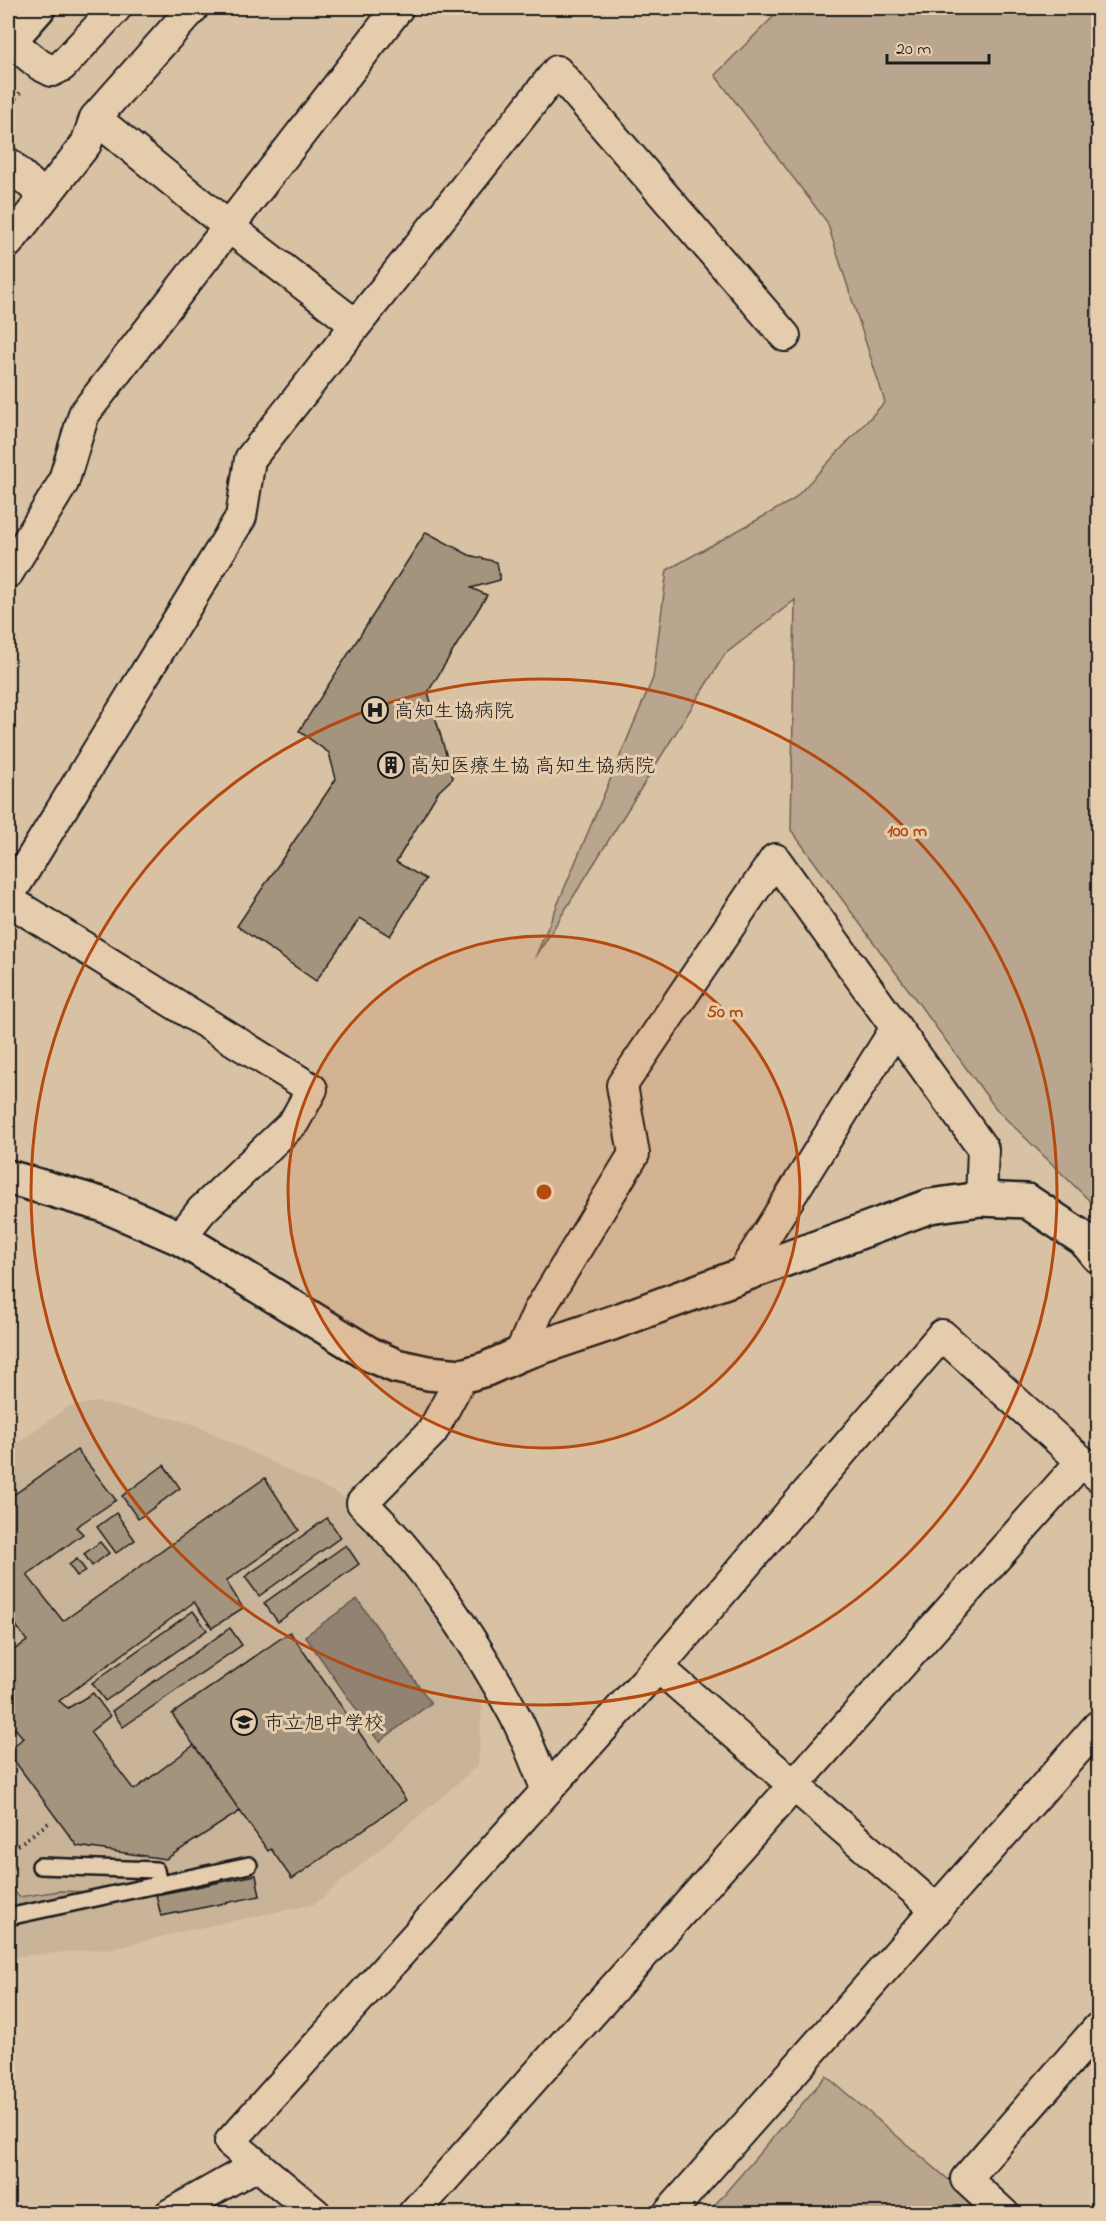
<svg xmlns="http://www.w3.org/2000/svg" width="1106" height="2221" viewBox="0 0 1106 2221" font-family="'Indie Flower','Klee One',sans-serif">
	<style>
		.built { fill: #c9b499 }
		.green { fill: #baa68e; stroke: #6b6155; stroke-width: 1.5 }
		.water { fill: #918271; stroke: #62594f; stroke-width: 1.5 }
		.building { fill: #a4947e; stroke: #1c1c1c; stroke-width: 1.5 }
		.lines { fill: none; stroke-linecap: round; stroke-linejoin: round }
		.lane-casing { stroke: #1c1c1c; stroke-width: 20 }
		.street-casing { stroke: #1c1c1c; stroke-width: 34 }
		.secondary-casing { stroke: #1c1c1c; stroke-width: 38 }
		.path { stroke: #1c1c1c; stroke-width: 4; stroke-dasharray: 1.5 4.5; stroke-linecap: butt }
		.lane { stroke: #e5ccad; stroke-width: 15 }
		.street { stroke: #e5ccad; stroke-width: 30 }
		.secondary { stroke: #e5ccad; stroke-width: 33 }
		.ring { fill: none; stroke: #b54a10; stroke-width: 3 }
		.labels { text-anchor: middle; stroke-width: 6; stroke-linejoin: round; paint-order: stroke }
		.poi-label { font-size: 20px; fill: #1c1c1c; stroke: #e5ccad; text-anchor: start }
		.centre { fill: #b54a10; stroke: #e5ccad; stroke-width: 3 }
		.ring-label { font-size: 18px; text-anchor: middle; font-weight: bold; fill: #b54a10; stroke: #e5ccad; stroke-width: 6; stroke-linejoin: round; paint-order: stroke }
	</style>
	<rect width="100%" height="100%" fill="#d9c2a4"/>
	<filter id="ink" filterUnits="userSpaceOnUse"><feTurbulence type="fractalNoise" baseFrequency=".0167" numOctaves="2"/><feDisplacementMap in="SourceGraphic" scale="12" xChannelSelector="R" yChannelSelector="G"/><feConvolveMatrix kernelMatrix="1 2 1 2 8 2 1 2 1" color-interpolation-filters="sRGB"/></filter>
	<g filter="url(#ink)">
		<path class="built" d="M97,1402L191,1423L344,1497L410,1575L484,1678L478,1766L315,1904L184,1931L117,1948L8,1957V1450L69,1406Z"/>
		<path class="green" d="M782,8H1098V1209L997,1110L791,830L795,600L725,654L535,958L653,678L667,570L793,500L885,402L827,222L715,75Z
			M8,1884L19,1897L60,1891L94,1892L8,1909Z
			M826,2076L988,2213L707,2214Z"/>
		<path class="water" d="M357,1599L431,1703L379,1742L305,1636Z"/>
		<path class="building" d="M426,532L469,555L497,562L500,580L471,588L487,595L428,692L453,778L438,792L396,862L426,879L390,936L360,918L316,981L237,926L336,779L329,753L299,731Z
			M77,1450L116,1500L76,1527L83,1534L27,1575L63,1621L265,1478L299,1530L226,1581L243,1608L212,1628L194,1602L59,1701L68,1708L93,1693L110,1716L90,1732L134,1790L194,1745L240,1811L166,1859L77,1846L8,1752L23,1738L15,1728L8,1734V1654L27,1641L8,1614V1499Z
			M164,1465L180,1488L138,1519L122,1496Z
			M116,1513L135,1540L116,1553L97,1527Z
			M327,1518L341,1537L259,1596L245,1577Z
			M100,1542L109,1553L92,1566L84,1554Z
			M346,1545L359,1564L278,1622L264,1603Z
			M77,1559L86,1571L77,1576L69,1565Z
			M193,1611L207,1630L105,1701L92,1683Z
			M230,1628L242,1645L123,1727L112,1711Z
			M290,1632L406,1800L292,1879L271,1849L268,1851L172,1714Z
			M256,1875L260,1896L161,1916L156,1895Z"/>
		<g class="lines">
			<defs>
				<path id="lane" d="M40,1866L156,1870L159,1885
					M8,1917L249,1865"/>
				<path id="street" d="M9,40L40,65L52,71L62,66L116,8
					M95,118L229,227L356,325L557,71L785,336
					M8,163L44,196
					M8,243L86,144L95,118L193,8
					M8,573L63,483L84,414L398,8
					M8,897L241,517L250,459L356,325
					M8,900L312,1089L294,1122L202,1210L180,1238
					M741,1275L896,1028
					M520,1354L538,1312L634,1154L622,1085L775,859L983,1149L981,1199
					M462,1376L432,1432L362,1503C422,1560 475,1641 514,1714C527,1738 536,1765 547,1790
					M658,1667L937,1910
					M170,2214L257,2165
					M316,2214L230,2142L658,1667L942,1335L1098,1476
					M413,2214L1082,1461
					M668,2214L1098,1726
					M1004,2214L966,2179L1098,2028"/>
				<path id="secondary" d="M8,42L38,8
					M8,1177L104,1205L180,1238L371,1355L396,1366L428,1373L462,1376L486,1369L520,1354L612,1323L930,1206L981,1199L1027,1201L1084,1239L1098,1256"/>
			</defs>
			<use href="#lane" class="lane-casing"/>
			<use href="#street" class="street-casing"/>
			<use href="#secondary" class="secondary-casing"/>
			<path class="path" d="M8,108L22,90
				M8,1852L50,1822"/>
			<use href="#lane" class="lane"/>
			<use href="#street" class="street"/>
			<use href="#secondary" class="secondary"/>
		</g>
	</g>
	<circle cx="544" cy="1192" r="256" fill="#b54a10" fill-opacity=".12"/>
	<g class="ring">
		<circle cx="544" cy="1192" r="256"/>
		<circle cx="544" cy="1192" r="513"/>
	</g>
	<defs>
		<symbol id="hospital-ring" viewBox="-11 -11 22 22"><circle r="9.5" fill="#e5ccad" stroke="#1c1c1c" stroke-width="1.5"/><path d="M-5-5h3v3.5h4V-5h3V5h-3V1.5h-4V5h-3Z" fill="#1c1c1c"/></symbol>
		<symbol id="building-ring" viewBox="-11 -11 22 22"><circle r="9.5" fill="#e5ccad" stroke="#1c1c1c" stroke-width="1.5"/><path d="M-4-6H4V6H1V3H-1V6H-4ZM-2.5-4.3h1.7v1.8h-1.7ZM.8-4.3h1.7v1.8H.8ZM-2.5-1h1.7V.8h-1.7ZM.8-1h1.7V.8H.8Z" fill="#1c1c1c"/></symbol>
		<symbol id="school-ring" viewBox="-11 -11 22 22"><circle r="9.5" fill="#e5ccad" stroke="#1c1c1c" stroke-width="1.5"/><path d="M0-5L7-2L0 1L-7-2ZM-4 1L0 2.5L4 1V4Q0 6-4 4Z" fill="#1c1c1c"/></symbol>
	</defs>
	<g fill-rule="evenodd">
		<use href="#hospital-ring" x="360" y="695" width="30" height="30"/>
		<use href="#building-ring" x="376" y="750" width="30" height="30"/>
		<use href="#school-ring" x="229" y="1707" width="30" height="30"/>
	</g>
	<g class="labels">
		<g class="poi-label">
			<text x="394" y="717">高知生協病院</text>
			<text x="410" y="772">高知医療生協 高知生協病院</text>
			<text x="264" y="1729">市立旭中学校</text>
		</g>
	</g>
	<circle cx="544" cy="1192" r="9" class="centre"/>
	<g class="ring-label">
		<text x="907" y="836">100 m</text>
		<text x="725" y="1017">50 m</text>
	</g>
	<rect width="1106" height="2221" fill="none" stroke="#e5ccad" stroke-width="30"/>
	<rect x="15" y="15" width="1076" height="2191" fill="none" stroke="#1c1c1c" stroke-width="2" filter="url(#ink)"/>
	<path d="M887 54v9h102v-9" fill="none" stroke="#1c1c1c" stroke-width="3"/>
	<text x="896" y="54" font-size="18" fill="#1c1c1c" stroke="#e5ccad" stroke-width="4.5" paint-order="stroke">20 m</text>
</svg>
